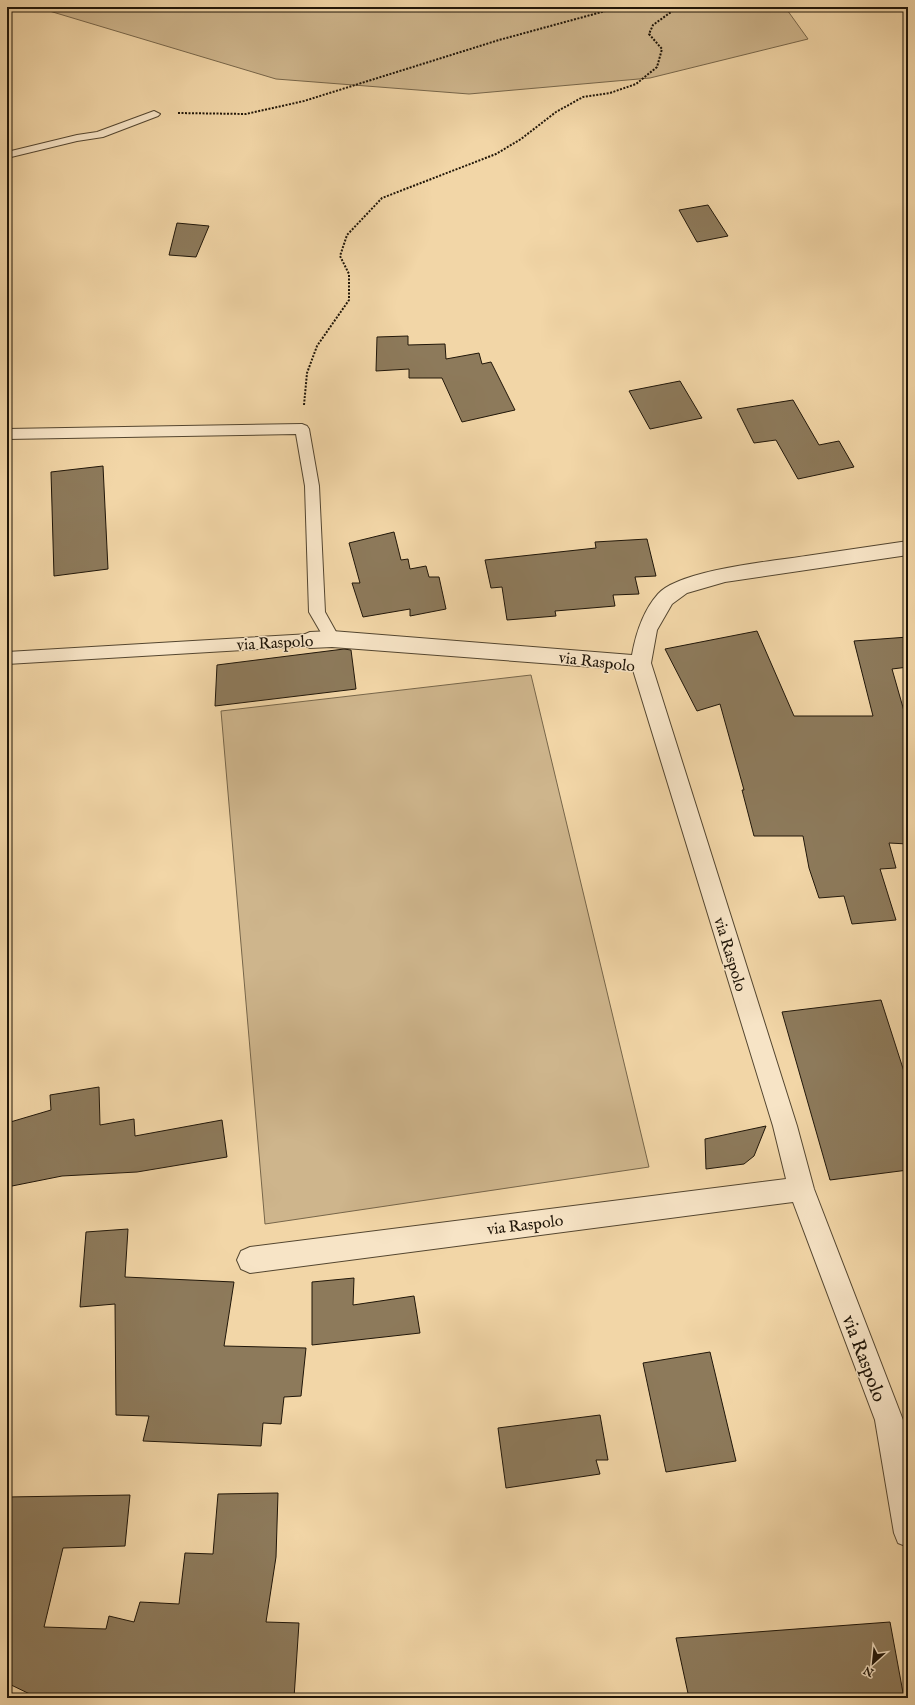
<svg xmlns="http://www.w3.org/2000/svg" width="915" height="1705" viewBox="0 0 915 1705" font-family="'IM FELL English',serif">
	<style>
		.green { fill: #ceb58c; stroke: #77664a }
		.building { fill: #8d7a5b; stroke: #201609 }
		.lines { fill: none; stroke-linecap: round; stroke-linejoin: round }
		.lane-casing { stroke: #544630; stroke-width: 2 }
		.street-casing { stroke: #544630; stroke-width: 2 }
		.path { stroke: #201609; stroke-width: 2; stroke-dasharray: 2 1.5; stroke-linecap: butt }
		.lane { fill: #f7e4c6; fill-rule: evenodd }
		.street { fill: #f7e4c6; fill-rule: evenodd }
		.labels { text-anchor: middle; stroke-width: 3; stroke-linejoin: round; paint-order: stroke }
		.street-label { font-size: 16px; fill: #201609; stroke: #f7e4c6 }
		.near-street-label { font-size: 19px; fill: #201609; stroke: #f7e4c6 }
	</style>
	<rect width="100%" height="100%" fill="#f2d6a7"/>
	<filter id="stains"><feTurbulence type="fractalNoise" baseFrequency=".005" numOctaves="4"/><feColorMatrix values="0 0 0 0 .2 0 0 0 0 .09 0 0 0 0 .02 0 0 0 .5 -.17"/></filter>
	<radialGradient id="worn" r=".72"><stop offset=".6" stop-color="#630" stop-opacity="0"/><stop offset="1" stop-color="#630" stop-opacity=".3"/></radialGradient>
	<path class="green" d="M36,7H785L808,39L650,78L469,94L276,79Z
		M531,675L649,1167L265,1224L221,711Z"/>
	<path class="building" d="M708,205L728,236L697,242L679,210Z
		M177,223L209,226L196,257L169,255Z
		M408,336V345L445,344L446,359L479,353L482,364L491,362L515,410L462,422L442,378H409V369L376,371L377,337Z
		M680,381L702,418L650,429L629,391Z
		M793,400L819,445L839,441L854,467L798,479L776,440L754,443L737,409Z
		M103,466L108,569L54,576L51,472Z
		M394,532L401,560L408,559L410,569L426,566L429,577H439L446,609L410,616V609L363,617L352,583H360L349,543Z
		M647,539L656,576L635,577L639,594L613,595L615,606L555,611L556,616L507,620L502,587L491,588L485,560L596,548L595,542Z
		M757,631L794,716H873L854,641L908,637V667L892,669L908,725V844L889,843L896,868L880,869L896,920L852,924L844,896L819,898L809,868L803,836H754L742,790H744L720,704L697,711L665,649Z
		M344,649L351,650L356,689L215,706L217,665Z
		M881,1000L908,1084V1170L830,1180L782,1012Z
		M99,1087L100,1125L134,1119L135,1136L222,1120L227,1157L137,1172L62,1176L7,1187V1123L51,1110L50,1095Z
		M766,1126L754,1156L744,1164L706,1169L705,1139Z
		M128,1229L125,1277L234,1282L224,1346L306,1348L301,1396L284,1397L281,1424L263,1423L261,1446L143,1441L149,1416L116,1415L115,1304L80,1307L86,1232Z
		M354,1278L353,1305L414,1296L420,1333L312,1345V1282Z
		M710,1352L736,1461L666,1472L643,1363Z
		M600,1415L608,1460H596L600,1474L506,1488L498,1428Z
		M278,1493L276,1557L266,1622L299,1623L294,1698H48L34,1696L7,1683V1497L130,1495L125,1546L63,1548L44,1627L106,1629L109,1616L134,1622L140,1602L179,1604L185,1553L213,1554L218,1494Z
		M890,1622L904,1698H689L676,1638Z"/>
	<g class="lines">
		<defs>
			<path id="lane" d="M154,111L160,114L158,116L103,137L77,141L7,158V152L77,135L97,132Z
				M302,424L307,426L309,429L319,486L325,612L340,639L337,643L332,645L327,643L309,612L305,486L296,434L7,439V429Z
				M310,634L315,636L318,640L315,644L310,646L7,664V652Z"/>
			<path id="street" d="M908,541V555L725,582L687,593L672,604L657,630L651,663L797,1126L814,1189L903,1420L908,1450V1547L898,1543L894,1533L875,1420L793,1202L250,1273L241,1269L237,1260L241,1251L250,1247L786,1179L773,1126L633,670L332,647L310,648L303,645L300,640L303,635L310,632L332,631L632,655C636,633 643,611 658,594C679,570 773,561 806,556C840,551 874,546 908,541Z"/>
		</defs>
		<use href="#lane" class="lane-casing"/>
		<use href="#street" class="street-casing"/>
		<path class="path" d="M178,113L246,114L304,101L499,40L620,7
			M304,405L307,373L317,346L349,300V274L340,256L347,235L382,198L496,154L521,139L556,112L583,97L610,93L636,84L657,67L662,49L649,34L653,25L678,7"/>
		<use href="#lane" class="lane"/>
		<use href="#street" class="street"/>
	</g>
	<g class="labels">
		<g class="street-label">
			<text transform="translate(275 642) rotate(-3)" y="6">via Raspolo</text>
			<text transform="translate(597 661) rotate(7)" y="6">via Raspolo</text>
			<text transform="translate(731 954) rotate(73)" y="6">via Raspolo</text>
			<text transform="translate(525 1224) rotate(-7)" y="6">via Raspolo</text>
		</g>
		<g class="near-street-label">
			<text transform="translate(865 1358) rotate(69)" y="7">via Raspolo</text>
		</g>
	</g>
	<rect width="915" height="1705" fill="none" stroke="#f2d6a7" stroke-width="24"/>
	<rect x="8" y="8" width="899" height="1689" fill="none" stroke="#201609" stroke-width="2"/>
	<rect x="12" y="12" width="891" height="1681" fill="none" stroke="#201609"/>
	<g transform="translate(873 1663) rotate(207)" stroke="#f7e4c6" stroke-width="3" paint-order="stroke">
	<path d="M0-3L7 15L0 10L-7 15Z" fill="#201609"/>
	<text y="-6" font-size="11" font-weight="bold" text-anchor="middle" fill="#201609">N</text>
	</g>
	<rect width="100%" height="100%" filter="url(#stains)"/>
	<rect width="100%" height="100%" fill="url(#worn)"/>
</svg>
